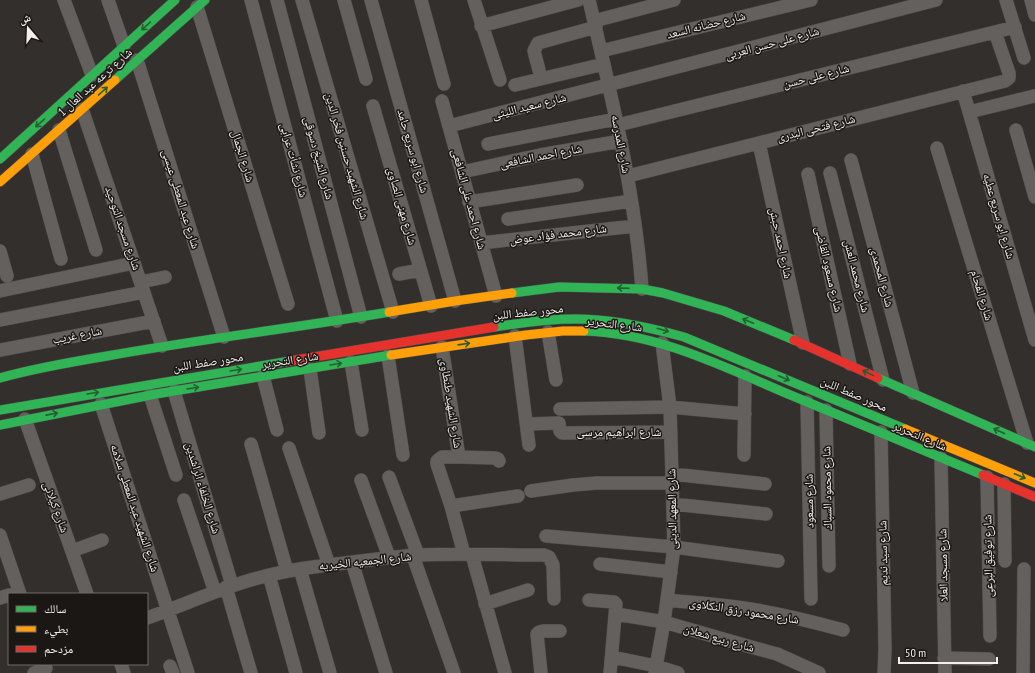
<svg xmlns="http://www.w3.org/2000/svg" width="1035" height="673" viewBox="0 0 1035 673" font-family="'PT Sans Narrow','Noto Naskh Arabic',sans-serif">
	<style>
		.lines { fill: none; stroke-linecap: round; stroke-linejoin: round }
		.street-casing { stroke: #4e4b48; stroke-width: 14 }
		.fast-casing { stroke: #4e4b48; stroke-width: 10 }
		.slow-casing { stroke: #4e4b48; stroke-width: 10 }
		.jam-casing { stroke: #4e4b48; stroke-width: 10 }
		.street { stroke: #63605e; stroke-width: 13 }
		.fast { stroke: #30b455; stroke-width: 9 }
		.slow { stroke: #ff9f0a; stroke-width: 9 }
		.jam { stroke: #e5322d; stroke-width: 9 }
		.oneway { stroke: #245e32 }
		.labels { text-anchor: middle; stroke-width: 3; stroke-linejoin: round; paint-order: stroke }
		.street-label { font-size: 12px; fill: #f4efec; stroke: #1a1715 }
	</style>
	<rect width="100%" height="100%" fill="#322f2c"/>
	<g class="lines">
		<defs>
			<path id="street" d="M64,0L92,75
				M108,0L124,46
				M251,0L337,321
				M277,0L361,317
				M302,0L393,312
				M344,0L366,79
				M371,0L455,301
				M421,0L444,84
				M474,0L500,80
				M589,0C611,95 635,191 642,289
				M1006,0L1024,58
				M1031,0L1035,15
				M197,7L288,304
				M594,21L674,0
				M481,26L578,0
				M601,51L811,0
				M137,60L224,337
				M539,70L534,51L538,43L596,27
				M515,85L604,64
				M963,91L1035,340
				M442,101L496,296
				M373,106L431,306
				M82,109L162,346
				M969,112L1034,96
				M618,125L1015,27
				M449,126L936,0
				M59,130L96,250
				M1016,130L1035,197
				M759,143L803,343
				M488,144L616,119
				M937,148L1027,443
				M32,154L61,259
				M851,160L913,393
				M462,172L540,155L621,141
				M830,173L883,380
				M808,174L850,364
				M628,176L1005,81L1009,78V73L995,32
				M469,202L577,185
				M508,219L631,201
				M481,243L635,226
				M0,251L7,276
				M399,274L420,270
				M141,282L165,277
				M0,291L134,263
				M0,320L144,292
				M548,332L556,380
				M515,336L529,445
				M442,347L459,457H442L437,461V464L451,506L464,554
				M0,350L154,321
				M388,356L403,455
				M351,362L362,430
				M310,369L319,433
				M263,376L277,430
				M174,391L232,585
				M150,395L176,475
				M807,402L811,599
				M101,404L188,673
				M560,409L670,407L745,414
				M826,410L829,566
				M25,419L87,594
				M527,424L559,423L560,431L562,433L671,432
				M881,432L885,650L884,673
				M251,444L287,571
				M289,448L329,565
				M744,455L745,376
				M459,457L495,458L498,459L499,461
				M941,458L945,673
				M672,474L765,484
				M389,477L418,555
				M987,477L990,636
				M361,480L389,557
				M1004,484L1005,561
				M531,491L573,485L597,483H672
				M0,494L29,485
				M184,500L215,592
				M673,504L766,514
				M451,506L518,496
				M0,535L20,594
				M546,536L674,547L778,561
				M72,551L102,540
				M472,555L505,673
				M413,556L454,673
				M352,562L386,673
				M600,564L671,572
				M300,569L330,673
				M269,575L296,673
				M226,587L251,673
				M0,598L9,595
				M589,600L614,602L616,604L610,673
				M667,600C697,603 727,605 756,610C786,615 814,622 843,630
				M485,604L528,590
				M616,614L664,622L744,645L777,654L819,673
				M147,618C184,605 220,588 258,578C283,571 310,567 336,564C363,561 390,557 417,555C459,553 502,555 544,555L549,557L553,565L554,599
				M612,657L656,666L678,673
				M944,658L989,659
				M121,664L124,673
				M170,666L173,673
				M34,673L46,668
				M541,673L537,634L539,632L543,631H560
				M655,673L664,622L674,547L670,407L662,343
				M1023,673L1024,569"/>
			<path id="fast" d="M115,80L205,0
				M0,159L175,0
				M512,293L559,287L642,289L663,293L724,311L794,340
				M494,327C527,322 563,317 597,320C627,322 655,329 684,337L905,429
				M584,331C657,333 722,366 788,394C853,421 918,448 983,475
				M0,378C35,368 71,362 107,356C201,339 295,328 389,312
				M878,378L1035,447
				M0,410L290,361
				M0,425L156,394L391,355"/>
			<path id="slow" d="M0,182L115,80
				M389,312L455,301L512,293
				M391,355L526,335L563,331H584
				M905,429L1035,483"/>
			<path id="jam" d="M794,340L878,378
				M290,361L494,327
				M983,475L1035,497"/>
		</defs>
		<use href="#street" class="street-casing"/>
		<use href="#fast" class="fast-casing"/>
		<use href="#slow" class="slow-casing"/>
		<use href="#jam" class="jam-casing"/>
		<use href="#street" class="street"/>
		<use href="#fast" class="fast"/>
		<use href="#slow" class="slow"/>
		<use href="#jam" class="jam"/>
	</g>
	<defs><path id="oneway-shaft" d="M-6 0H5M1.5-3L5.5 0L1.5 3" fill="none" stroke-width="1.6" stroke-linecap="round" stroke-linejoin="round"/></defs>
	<g class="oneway">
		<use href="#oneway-shaft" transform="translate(146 26) rotate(138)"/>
		<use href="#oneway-shaft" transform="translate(103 91) rotate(-42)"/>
		<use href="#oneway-shaft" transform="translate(40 123) rotate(138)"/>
		<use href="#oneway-shaft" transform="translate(623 288) rotate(-178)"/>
		<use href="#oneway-shaft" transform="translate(748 321) rotate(-158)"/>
		<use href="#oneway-shaft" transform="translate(663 330) rotate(16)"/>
		<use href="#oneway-shaft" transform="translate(464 344) rotate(-8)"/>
		<use href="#oneway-shaft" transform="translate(336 364) rotate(-9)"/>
		<use href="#oneway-shaft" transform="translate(236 370) rotate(-9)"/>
		<use href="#oneway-shaft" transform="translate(868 373) rotate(-154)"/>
		<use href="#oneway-shaft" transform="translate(784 378) rotate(23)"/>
		<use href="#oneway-shaft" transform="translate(193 388) rotate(-9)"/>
		<use href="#oneway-shaft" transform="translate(93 393) rotate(-9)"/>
		<use href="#oneway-shaft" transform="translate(52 414) rotate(-11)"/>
		<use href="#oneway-shaft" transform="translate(999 431) rotate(-156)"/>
		<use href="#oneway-shaft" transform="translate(1020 476) rotate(23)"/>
	</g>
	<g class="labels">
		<g class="street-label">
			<text transform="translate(706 25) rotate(-14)" y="4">شارع حضانه السعد</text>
			<text transform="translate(772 43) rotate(-15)" y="4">شارع على حسن العربى</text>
			<text transform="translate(816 76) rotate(-14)" y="4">شارع على حسن</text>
			<text transform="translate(95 82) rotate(-42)" y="4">شارع ترعه عبد العال 1</text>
			<text transform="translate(529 106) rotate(-14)" y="4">شارع سعيد الليثى</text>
			<text transform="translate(816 128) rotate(-14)" y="4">شارع فتحى البدرى</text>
			<text transform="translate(621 144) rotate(79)" y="4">شارع المدرسه</text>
			<text transform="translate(413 151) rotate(74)" y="4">شارع ابو سريع حامد</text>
			<text transform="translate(243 156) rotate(73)" y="4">شارع الجمال</text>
			<text transform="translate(347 156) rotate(74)" y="4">شارع الشهيد حسنين فخر الدين</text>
			<text transform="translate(541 156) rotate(-11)" y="4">شارع احمد الشافعى</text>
			<text transform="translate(319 158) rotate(75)" y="4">شارع الشيخ دسوقى</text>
			<text transform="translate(294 160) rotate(75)" y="4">شارع نشأت عرابى</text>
			<text transform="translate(181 199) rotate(73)" y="4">شارع عبد المعطى عيسى</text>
			<text transform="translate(469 199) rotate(75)" y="4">شارع احمد على الشافعى</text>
			<text transform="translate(402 206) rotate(74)" y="4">شارع مهنى الصاوى</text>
			<text transform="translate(999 216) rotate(74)" y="4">شارع ابو سريع عطيه</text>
			<text transform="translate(123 228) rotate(71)" y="4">شارع مسجد التوحيد</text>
			<text transform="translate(558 234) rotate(-7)" y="4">شارع محمد فؤاد عوض</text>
			<text transform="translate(781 243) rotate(78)" y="4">شارع احمد حبش</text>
			<text transform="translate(829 269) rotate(77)" y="4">شارع مسعود القاضى</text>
			<text transform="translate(857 276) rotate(76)" y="4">شارع محمد العش</text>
			<text transform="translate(882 277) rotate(75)" y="4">شارع المحمدى</text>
			<text transform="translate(982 295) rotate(73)" y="4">شارع الفحام</text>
			<text transform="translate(528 312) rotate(-6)" y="4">محور صفط اللبن</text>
			<text transform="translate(614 324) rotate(7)" y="4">شارع التحرير</text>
			<text transform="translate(77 335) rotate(-11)" y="4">شارع غريب</text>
			<text transform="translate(290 360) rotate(-9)" y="4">شارع التحرير</text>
			<text transform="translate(208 362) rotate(-9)" y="4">محور صفط اللبن</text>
			<text transform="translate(854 394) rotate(23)" y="4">محور صفط اللبن</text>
			<text transform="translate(451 403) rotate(81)" y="4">شارع الشهيد طنطاوى</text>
			<text x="619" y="436">شارع ابراهيم مرسى</text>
			<text transform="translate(920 436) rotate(23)" y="4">شارع التحرير</text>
			<text transform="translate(203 488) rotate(73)" y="4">شارع الخلفاء الراشدين</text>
			<text transform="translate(827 488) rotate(-91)" y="4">شارع محمود السباك</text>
			<text transform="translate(809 501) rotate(-91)" y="4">شارع مسعود</text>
			<text transform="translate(56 507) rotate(70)" y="4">شارع كيلانى</text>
			<text transform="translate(135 508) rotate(72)" y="4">شارع الشهيد عبد المعطى سلامه</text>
			<text transform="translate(672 509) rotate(-91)" y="4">شارع المعهد الدينى</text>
			<text transform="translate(883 553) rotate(-91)" y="4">شارع سيد نديم</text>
			<text transform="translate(988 556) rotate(-91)" y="4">شارع توفيق البرعى</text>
			<text transform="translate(365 561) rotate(-6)" y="4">شارع الجمعيه الخيريه</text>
			<text transform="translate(943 565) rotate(-91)" y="4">شارع مسجد العلا</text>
			<text transform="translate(744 611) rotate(9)" y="4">شارع محمود رزق النكلاوى</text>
			<text transform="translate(719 638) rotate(16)" y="4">شارع ربيع شعلان</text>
		</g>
	</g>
	<rect x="8" y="593" width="140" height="72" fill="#1a1715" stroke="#716d6b"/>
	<rect x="16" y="606" width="20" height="6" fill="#30b455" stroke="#716d6b"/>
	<text x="44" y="613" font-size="12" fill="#f4efec">سالك</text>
	<rect x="16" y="626" width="20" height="6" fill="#ff9f0a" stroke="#716d6b"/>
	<text x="44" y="633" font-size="12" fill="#f4efec">بطيء</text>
	<rect x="16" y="646" width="20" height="6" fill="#e5322d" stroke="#716d6b"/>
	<text x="44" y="653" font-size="12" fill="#f4efec">مزدحم</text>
	<g transform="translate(28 28) rotate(341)" stroke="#1a1715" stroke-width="3" paint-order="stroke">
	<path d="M0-3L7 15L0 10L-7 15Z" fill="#f4efec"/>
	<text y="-6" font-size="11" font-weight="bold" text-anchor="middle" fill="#f4efec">ش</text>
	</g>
	<path d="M899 657v6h98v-6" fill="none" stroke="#f4efec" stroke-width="2"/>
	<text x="905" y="657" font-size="12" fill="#f4efec" stroke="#1a1715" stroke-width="3" paint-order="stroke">50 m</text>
</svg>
